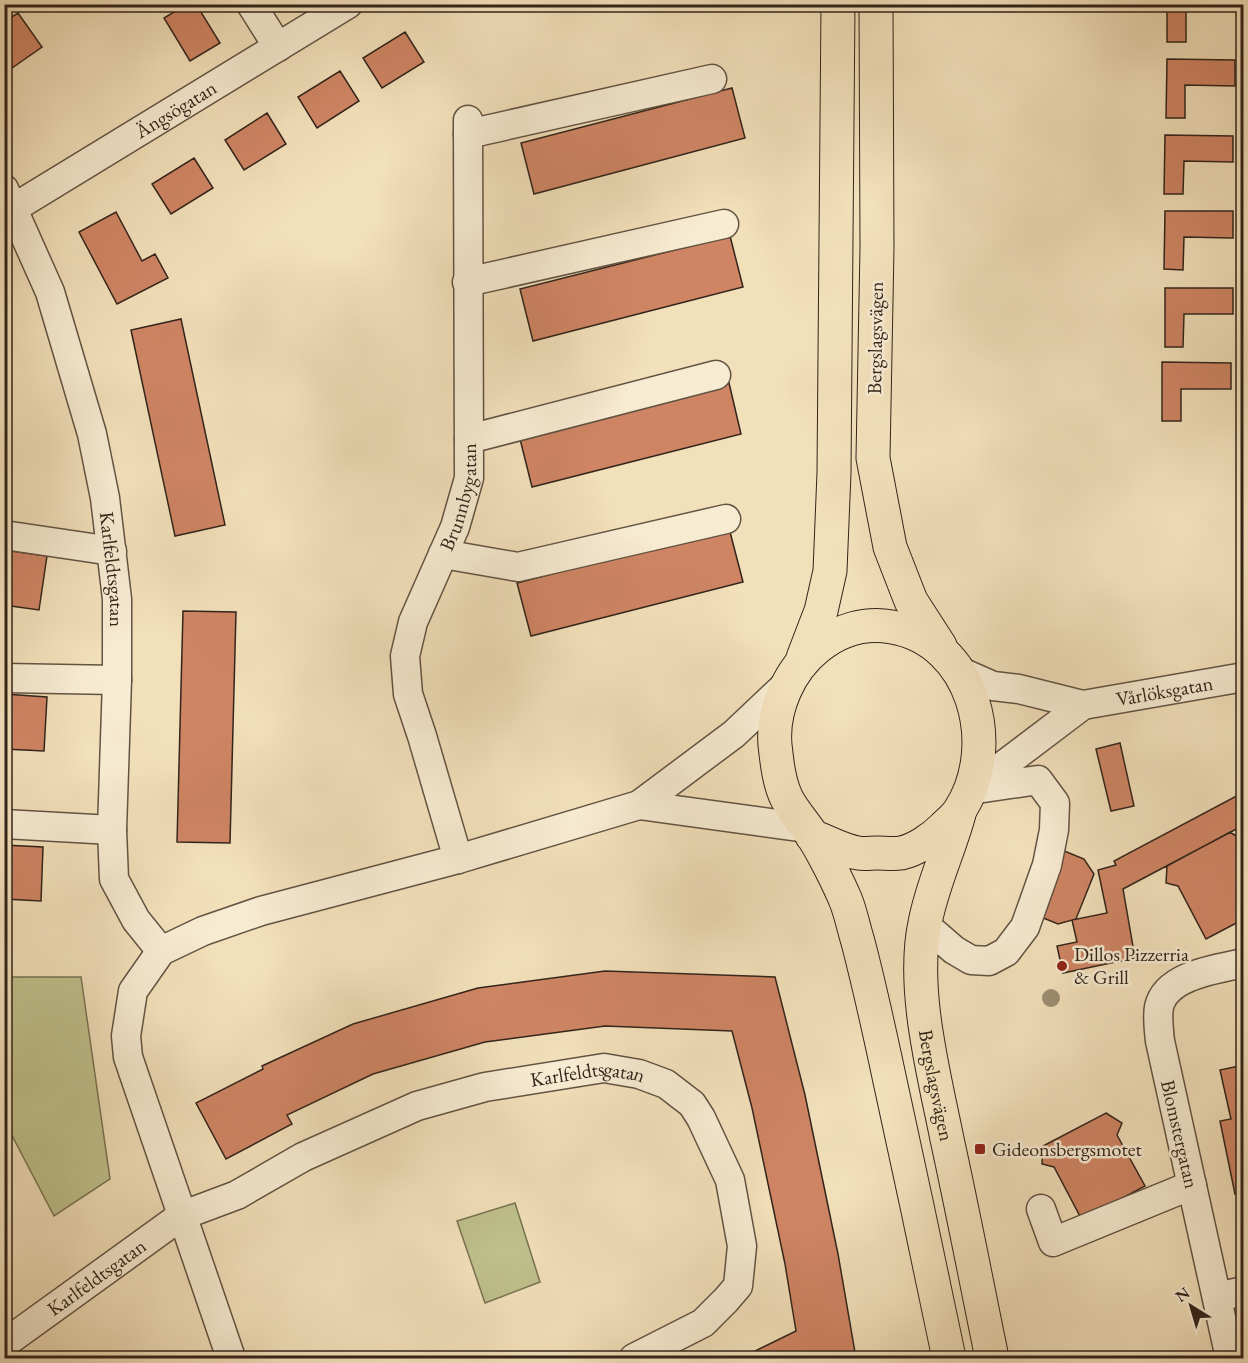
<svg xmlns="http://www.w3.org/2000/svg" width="1248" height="1363" viewBox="0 0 1248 1363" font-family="'EB Garamond',serif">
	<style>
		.green { fill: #bfc18c; stroke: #787254; stroke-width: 1.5 }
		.building { fill: #cf8564; stroke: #32241b; stroke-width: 1.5 }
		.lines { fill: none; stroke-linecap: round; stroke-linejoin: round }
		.minor-casing { stroke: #625343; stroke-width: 31 }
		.highway-casing { stroke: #32241b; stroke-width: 35 }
		.minor { stroke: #f7ebd2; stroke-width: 28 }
		.highway { stroke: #f2e0ba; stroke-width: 33 }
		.tree { fill: #9c8e72 }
		.poi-dot { fill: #8f2418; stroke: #f7ebd2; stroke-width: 2 }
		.labels { text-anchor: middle; stroke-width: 5; stroke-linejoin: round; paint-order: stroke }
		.street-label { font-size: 20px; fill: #32241b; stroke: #f7ebd2 }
		.poi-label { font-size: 20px; fill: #32241b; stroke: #f7ebd2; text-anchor: start }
	</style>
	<rect width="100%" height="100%" fill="#f2e0ba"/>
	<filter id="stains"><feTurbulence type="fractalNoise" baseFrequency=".00333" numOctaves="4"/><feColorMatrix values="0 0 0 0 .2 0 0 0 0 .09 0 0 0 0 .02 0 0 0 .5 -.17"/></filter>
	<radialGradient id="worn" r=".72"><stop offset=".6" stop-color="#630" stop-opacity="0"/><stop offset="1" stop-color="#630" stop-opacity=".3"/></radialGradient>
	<path class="green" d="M5,977H81L110,1179L54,1216L5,1122Z
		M515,1203L540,1282L485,1303L457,1221Z"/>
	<path class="building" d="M187,4H196L220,43L190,61L164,18Z
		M1167,4H1236V10H1186V42H1167Z
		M18,13L42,47L12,68L4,57V22Z
		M405,32L424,62L382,88L363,58Z
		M1167,59L1235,60V86L1185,85V118H1166Z
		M340,71L359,101L317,128L298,97Z
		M732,88L745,138L534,194L521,143Z
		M267,113L286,144L244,170L225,140Z
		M1165,135L1233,136V162L1184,161L1183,194H1164Z
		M194,158L213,188L171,214L152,184Z
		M1165,211H1233V238L1184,237L1183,270L1164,269Z
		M116,212L142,261L155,254L168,278L117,304L79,232Z
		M730,236L743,287L533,341L520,289Z
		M1165,288H1233V314H1184L1183,347H1165Z
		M181,319L225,525L175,536L131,330Z
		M1162,362L1231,363V389H1181V421H1162Z
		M729,383L741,434L532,487L519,435Z
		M729,528L743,582L531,636L517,583Z
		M4,550L47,556L39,610L4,605Z
		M183,611L236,612L230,843L177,842Z
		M4,694L47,697L44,751L4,749Z
		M1120,743L1134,806L1111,811L1096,749Z
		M1244,792V825L1123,889L1135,958L1063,973L1057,946L1077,942L1072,920L1107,913L1098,870L1116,865L1114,861Z
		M1230,832L1244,841L1241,854L1244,858V919L1206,939L1178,886L1166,883L1167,866Z
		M4,845L43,847L41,901L4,899Z
		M1057,848L1084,859L1094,874L1076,919L1058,924L1031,913Z
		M605,971L775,977L805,1095L838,1254L856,1358H741L796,1331L785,1264L752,1108L732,1031L605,1026L485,1042L373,1074L287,1115L292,1124L226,1159L196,1103L263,1069L262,1066L353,1024L478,988Z
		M1244,1065V1192L1235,1194L1220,1121L1231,1119L1220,1070Z
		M1106,1113L1122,1123L1117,1135L1145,1186L1082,1220L1054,1167L1042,1164L1043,1146Z"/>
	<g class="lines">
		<defs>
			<g id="minor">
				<path d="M251,4L278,47"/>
				<path d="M468,134L712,79"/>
				<path id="s1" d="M4,189L50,292L92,434L105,498L117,599V680L112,830L114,879L136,920L161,951"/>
				<path id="s2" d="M4,214L348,4"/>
				<path d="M467,282L724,224"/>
				<path d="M469,439L716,375"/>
				<path d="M4,535L112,551"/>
				<path d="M443,554L518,567L726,519"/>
				<path id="s3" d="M959,671L993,686L1019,689L1083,705L1244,677"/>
				<path d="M4,678L117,680"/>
				<path d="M972,789L1083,705"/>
				<path d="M639,805L806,828"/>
				<path d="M4,824L112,830"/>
				<path id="s4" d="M458,859L422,736L408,694L405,656L413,622L455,527L469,478L468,120"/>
				<path d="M924,924L954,950L971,960L989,961L1006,952L1025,927L1047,865L1054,830L1055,803L1038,780L970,790"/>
				<path d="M1041,1209L1053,1242L1192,1185"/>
				<path d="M1217,1297L1244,1291"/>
				<path id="s5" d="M4,1344L181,1216L237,1195L303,1157L417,1106L485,1087L604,1068L639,1074L666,1084L692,1104L701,1118L730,1180L742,1246L738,1286L726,1300L703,1323L634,1358"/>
				<path d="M231,1358L128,1057L126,1036L133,991L161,951L203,931L261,911L458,859L639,805L734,734L789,682"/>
				<path d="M1230,1358L1160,1041C1159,1031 1157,1017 1159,1007C1166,975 1217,969 1244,963"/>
			</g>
			<g id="highway">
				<path d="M876,4L877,248L873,458L890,547L911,601L940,646"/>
				<path d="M803,658L821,611L830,571L834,473L838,4"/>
				<path id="s6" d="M959,814C949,851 932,885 925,923C911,988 934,1074 947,1139C963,1212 977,1285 992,1358"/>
				<path d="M812,836C826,841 843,851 858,853C864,854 871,853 877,853C884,853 894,854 901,853C916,850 933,838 943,828C949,822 956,817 960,810C1001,746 974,641 892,627C865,622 839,630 818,647C789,670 772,709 775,745C777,763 779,783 787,799C794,812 804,823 812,835C823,852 838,882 846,901C851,914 854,929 858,942C870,988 880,1034 890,1081C910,1173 930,1266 949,1358"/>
			</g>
		</defs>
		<use href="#minor" class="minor-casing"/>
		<use href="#highway" class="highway-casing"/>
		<use href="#minor" class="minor"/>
		<use href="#highway" class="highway"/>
	</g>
	<circle class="tree" cx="1051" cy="998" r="9"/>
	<g class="poi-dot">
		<circle cx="1062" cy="966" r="6"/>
		<rect x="974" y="1143" width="12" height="12" rx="3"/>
	</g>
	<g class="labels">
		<g class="street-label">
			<text dy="7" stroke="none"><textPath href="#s2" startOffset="201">Ängsögatan</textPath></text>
			<text transform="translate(875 338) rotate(-89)" y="7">Bergslagsvägen</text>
			<text dy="7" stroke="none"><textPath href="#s4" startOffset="380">Brunnbygatan</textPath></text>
			<text dy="7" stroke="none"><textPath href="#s1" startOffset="398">Karlfeldtsgatan</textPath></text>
			<text dy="7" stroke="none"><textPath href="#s3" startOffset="212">Vårlöksgatan</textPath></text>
			<text dy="7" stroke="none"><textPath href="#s5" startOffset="654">Karlfeldtsgatan</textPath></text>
			<text dy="7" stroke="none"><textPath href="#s6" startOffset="278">Bergslagsvägen</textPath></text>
			<text transform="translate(1180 1134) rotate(77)" y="7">Blomstergatan</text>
			<text dy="7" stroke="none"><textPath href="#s5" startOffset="114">Karlfeldtsgatan</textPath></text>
		</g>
		<g class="poi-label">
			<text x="1074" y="961">Dillos Pizzerria<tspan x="1074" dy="23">&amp; Grill</tspan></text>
			<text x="992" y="1156">Gideonsbergsmotet</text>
		</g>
	</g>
	<rect width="1248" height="1363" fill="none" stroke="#f2e0ba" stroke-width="24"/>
	<rect x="6" y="6" width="1236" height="1351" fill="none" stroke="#32241b" stroke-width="3"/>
	<rect x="12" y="12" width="1224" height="1339" fill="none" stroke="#32241b" stroke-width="1.5"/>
	<g transform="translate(1191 1306) rotate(323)" stroke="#f7ebd2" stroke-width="4.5" paint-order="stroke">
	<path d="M0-4.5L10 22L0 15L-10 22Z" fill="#32241b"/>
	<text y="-9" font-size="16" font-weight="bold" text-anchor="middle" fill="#32241b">N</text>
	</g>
	<rect width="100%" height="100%" filter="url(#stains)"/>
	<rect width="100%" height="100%" fill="url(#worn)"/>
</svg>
